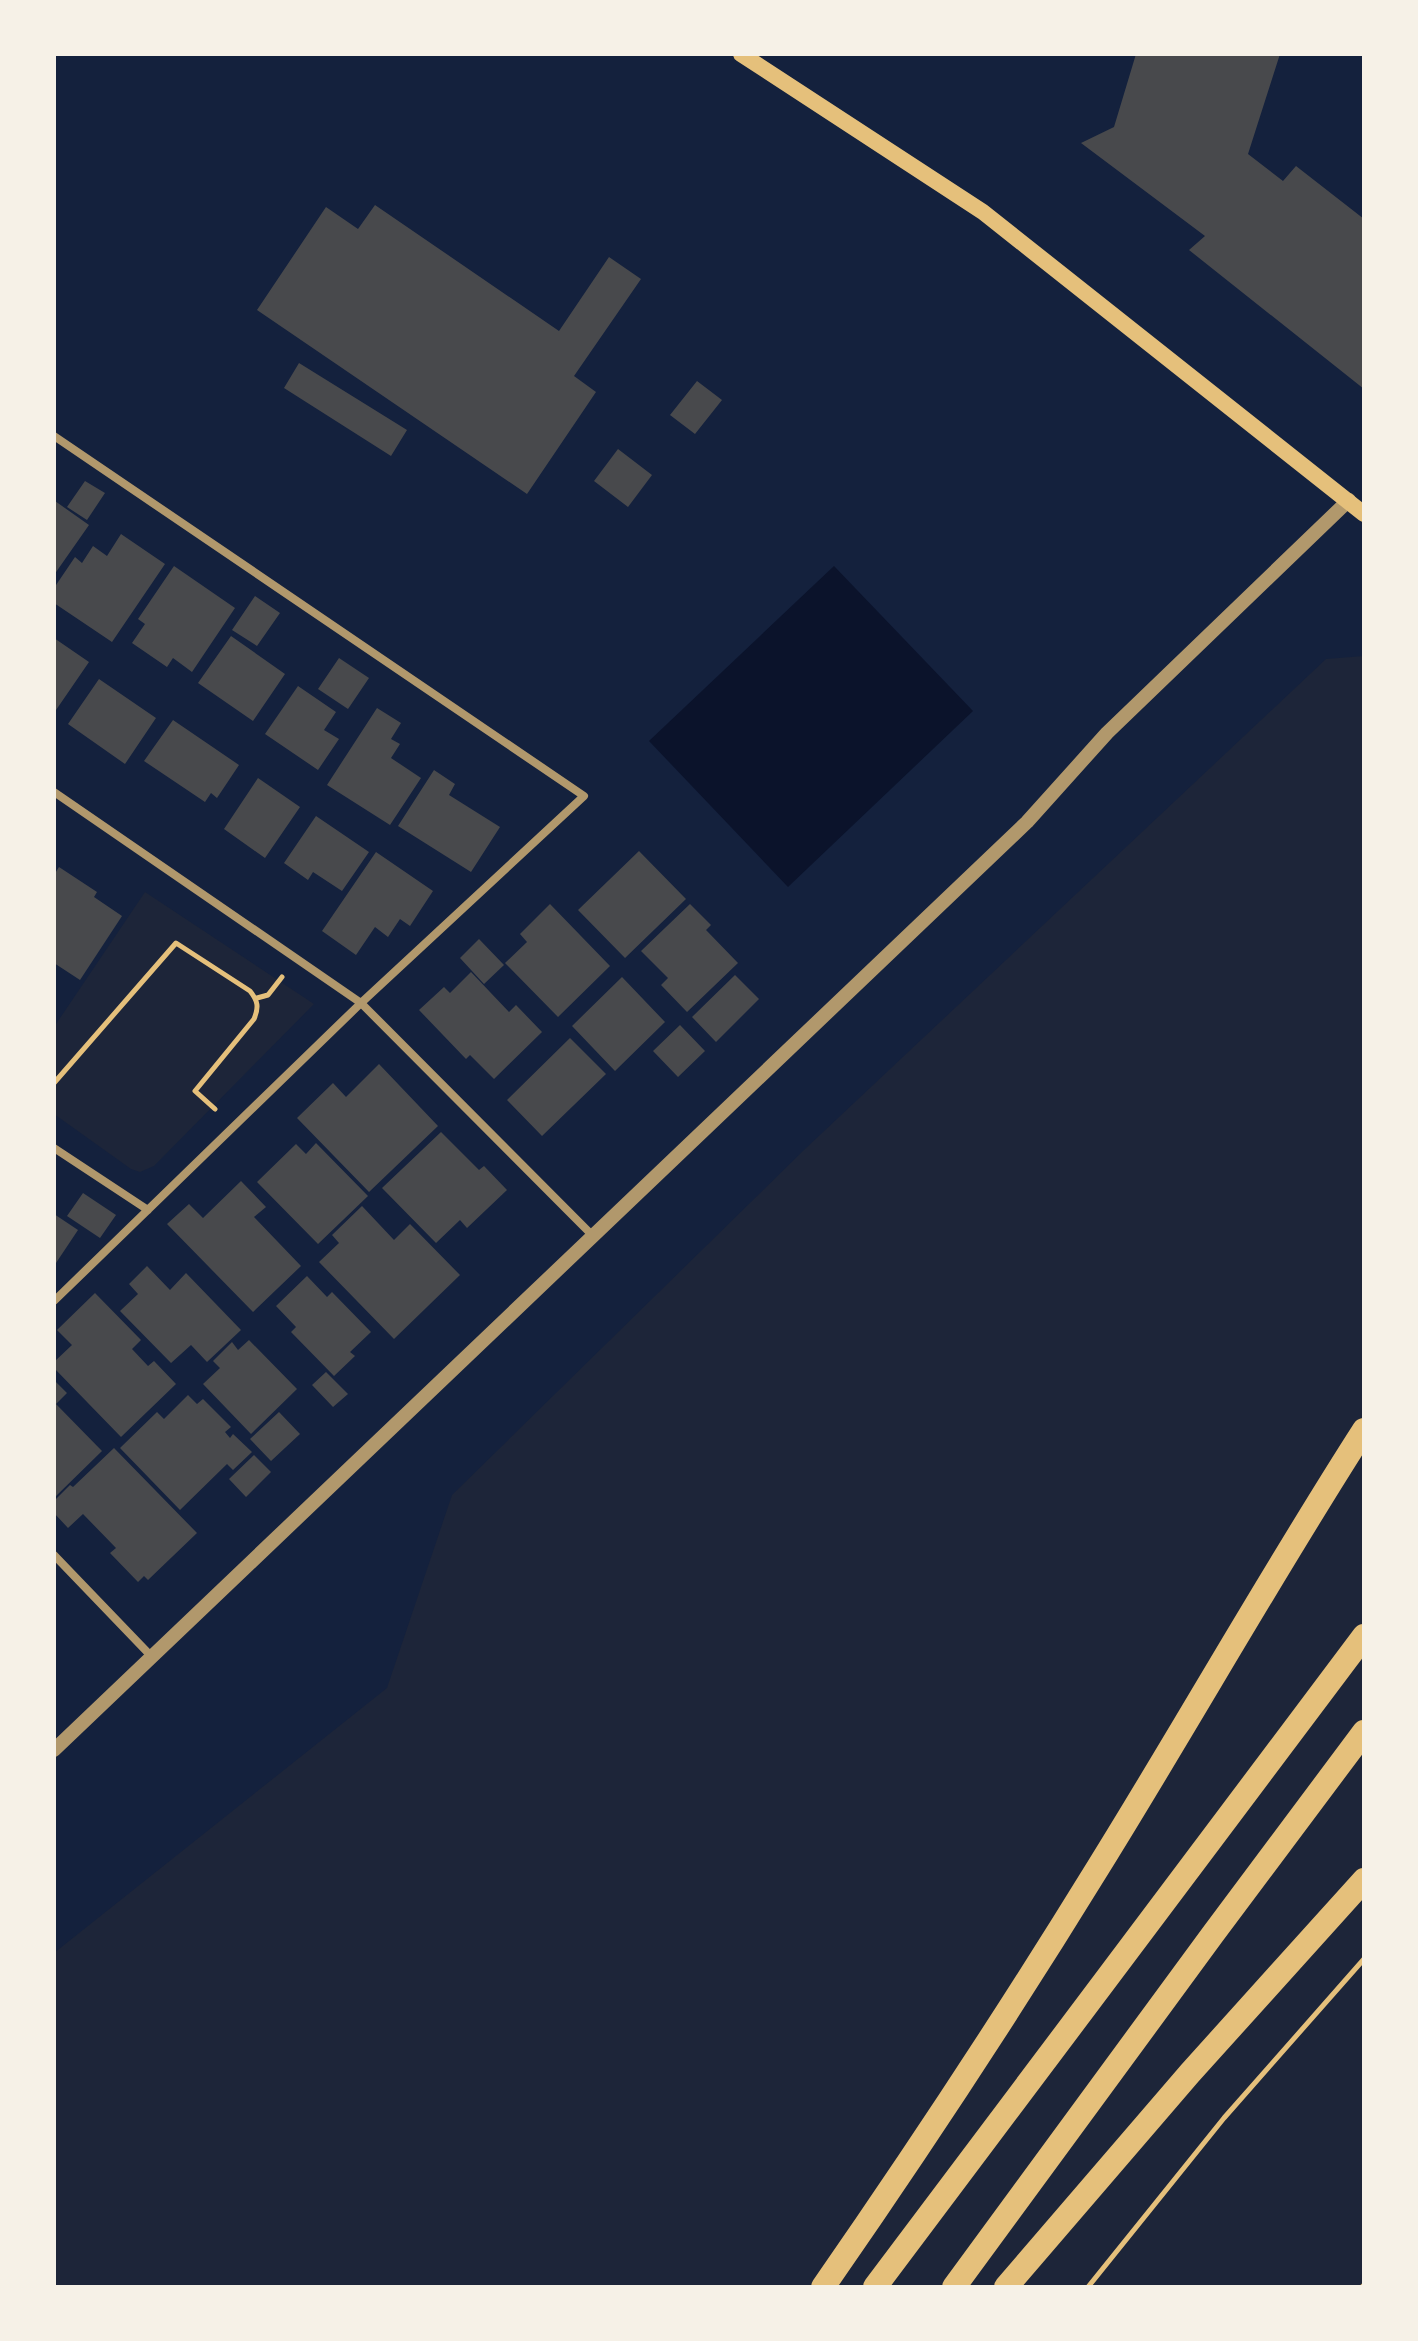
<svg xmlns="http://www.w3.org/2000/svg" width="1418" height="2341" viewBox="0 0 1418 2341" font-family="'Varela Round',sans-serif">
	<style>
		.green { fill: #1d2539 }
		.water { fill: #0b132b }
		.building { fill: #48494c }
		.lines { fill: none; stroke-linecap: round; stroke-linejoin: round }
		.path { stroke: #e5c07b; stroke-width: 5 }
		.minor { stroke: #b1986c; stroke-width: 8 }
		.tertiary { stroke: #b1986c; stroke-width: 14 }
		.secondary { stroke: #e5c07b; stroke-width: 16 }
		.motorway { stroke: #e5c07b; stroke-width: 24 }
	</style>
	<rect width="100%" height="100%" fill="#14213d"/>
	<path class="green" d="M1364,656V2287H54V1953L387,1688L452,1495L804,1150L1326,659Z
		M145,892L314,1004L154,1166L140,1172L131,1169L54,1114V1027Z"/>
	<path class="water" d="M834,566L973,711L788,887L649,741Z"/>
	<path class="building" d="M1136,54H1280L1248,154L1283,181L1296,166L1364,219V389L1189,250L1205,236L1081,143L1114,127Z
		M375,205L559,331L609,257L641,279L574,376L596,392L527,494L257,310L326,207L358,229Z
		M299,363L407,430L391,456L284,388Z
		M697,381L722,400L695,434L670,415Z
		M618,449L652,475L628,507L594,481Z
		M85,481L105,493L87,520L67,507Z
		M55,501L89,525L54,575V503Z
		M121,534L165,564L112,642L54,603V588L75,557L82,563L93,546L107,556Z
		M174,566L235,608L192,672L173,658L167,667L132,643L145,624L138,619Z
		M255,596L280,613L257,646L232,630Z
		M231,636L285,674L253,721L198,683Z
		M54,638L89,662L54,713Z
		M339,658L369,678L348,709L318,689Z
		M99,679L156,718L125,764L68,724Z
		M298,686L336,712L324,730L339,739L318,770L265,734Z
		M377,708L401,723L391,739L400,744L391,758L421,778L390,825L327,785Z
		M173,720L239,765L217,798L211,793L205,802L144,761Z
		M434,770L455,784L449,795L500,827L471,872L398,826Z
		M258,778L300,807L265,858L224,829Z
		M316,816L369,852L342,891L313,872L308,880L284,863Z
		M639,851L686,899L625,958L578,910Z
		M376,852L433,891L410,926L400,919L388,937L375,927L356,955L322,931Z
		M59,867L97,892L94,897L122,916L80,980L54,963V875Z
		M550,904L610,966L558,1017L505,963L527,942L520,934Z
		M690,904L711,925L706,930L738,963L687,1012L661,985L668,978L641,951Z
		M479,939L504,965L484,984L460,958Z
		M471,972L509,1012L516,1005L542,1032L494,1079L470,1055L466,1059L419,1010L444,987L450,993Z
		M735,975L759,999L716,1042L692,1017Z
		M622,977L665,1022L615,1071L572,1026Z
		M680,1025L705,1051L678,1077L653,1051Z
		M570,1038L606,1074L542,1136L507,1100Z
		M379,1064L438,1126L369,1192L297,1118L333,1083L346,1097Z
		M441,1132L479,1170L484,1166L507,1190L467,1228L460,1220L436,1243L382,1188Z
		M316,1143L368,1196L318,1244L257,1182L296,1144L306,1154Z
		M241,1181L266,1207L254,1217L301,1266L253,1312L167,1224L189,1204L203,1218Z
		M83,1193L116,1215L100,1238L67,1216Z
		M362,1206L394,1240L410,1224L460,1275L394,1339L319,1262L339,1243L332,1235Z
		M54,1214L78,1230L54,1266Z
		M147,1266L170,1290L186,1273L241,1330L207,1362L191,1345L171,1363L120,1311L138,1294L129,1284Z
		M307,1276L327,1297L332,1292L371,1332L350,1352L355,1356L334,1376L291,1332L296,1327L276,1306Z
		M95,1293L141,1340L132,1349L148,1366L154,1361L176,1384L121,1437L54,1368V1362L72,1345L57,1330Z
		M249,1340L297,1389L251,1434L203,1384L220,1368L213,1361L232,1342L238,1350Z
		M326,1372L348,1394L333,1407L312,1385Z
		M54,1380L67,1393L56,1404L102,1451L54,1498Z
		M188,1395L197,1404L203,1399L231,1427L225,1432L230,1438L233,1434L252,1452L233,1470L227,1464L180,1510L120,1448L157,1412L164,1419Z
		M279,1412L300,1434L271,1461L250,1439Z
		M114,1448L197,1533L148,1580L144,1576L138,1582L110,1553L116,1548L83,1514L68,1528L54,1513V1501L70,1485L73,1487Z
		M254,1455L271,1472L246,1497L229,1479Z"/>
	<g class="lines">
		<path class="path" d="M257,998L268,995L282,977
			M54,1083L176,943L250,991C258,1001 259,1007 254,1019L195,1091L215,1109
			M1088,2287L1224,2118L1364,1959
			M1362,2287L1364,2285"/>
		<path class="minor" d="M54,436L584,796L361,1003L54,1301
			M54,792L361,1003L594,1237
			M54,1148L148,1210
			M54,1555L152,1657"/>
		<path class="tertiary" d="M54,1750L1027,822L1107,733L1349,500"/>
		<path class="secondary" d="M741,54L983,212L1364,514"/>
		<path class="motorway" d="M823,2287C919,2149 1011,2009 1099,1866C1189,1721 1272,1573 1364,1430
			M875,2287L1364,1636
			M954,2287L1213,1934L1364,1732
			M1006,2287L1190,2073L1364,1880"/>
	</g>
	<rect width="1418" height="2341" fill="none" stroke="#f6f1e7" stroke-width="112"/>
</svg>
